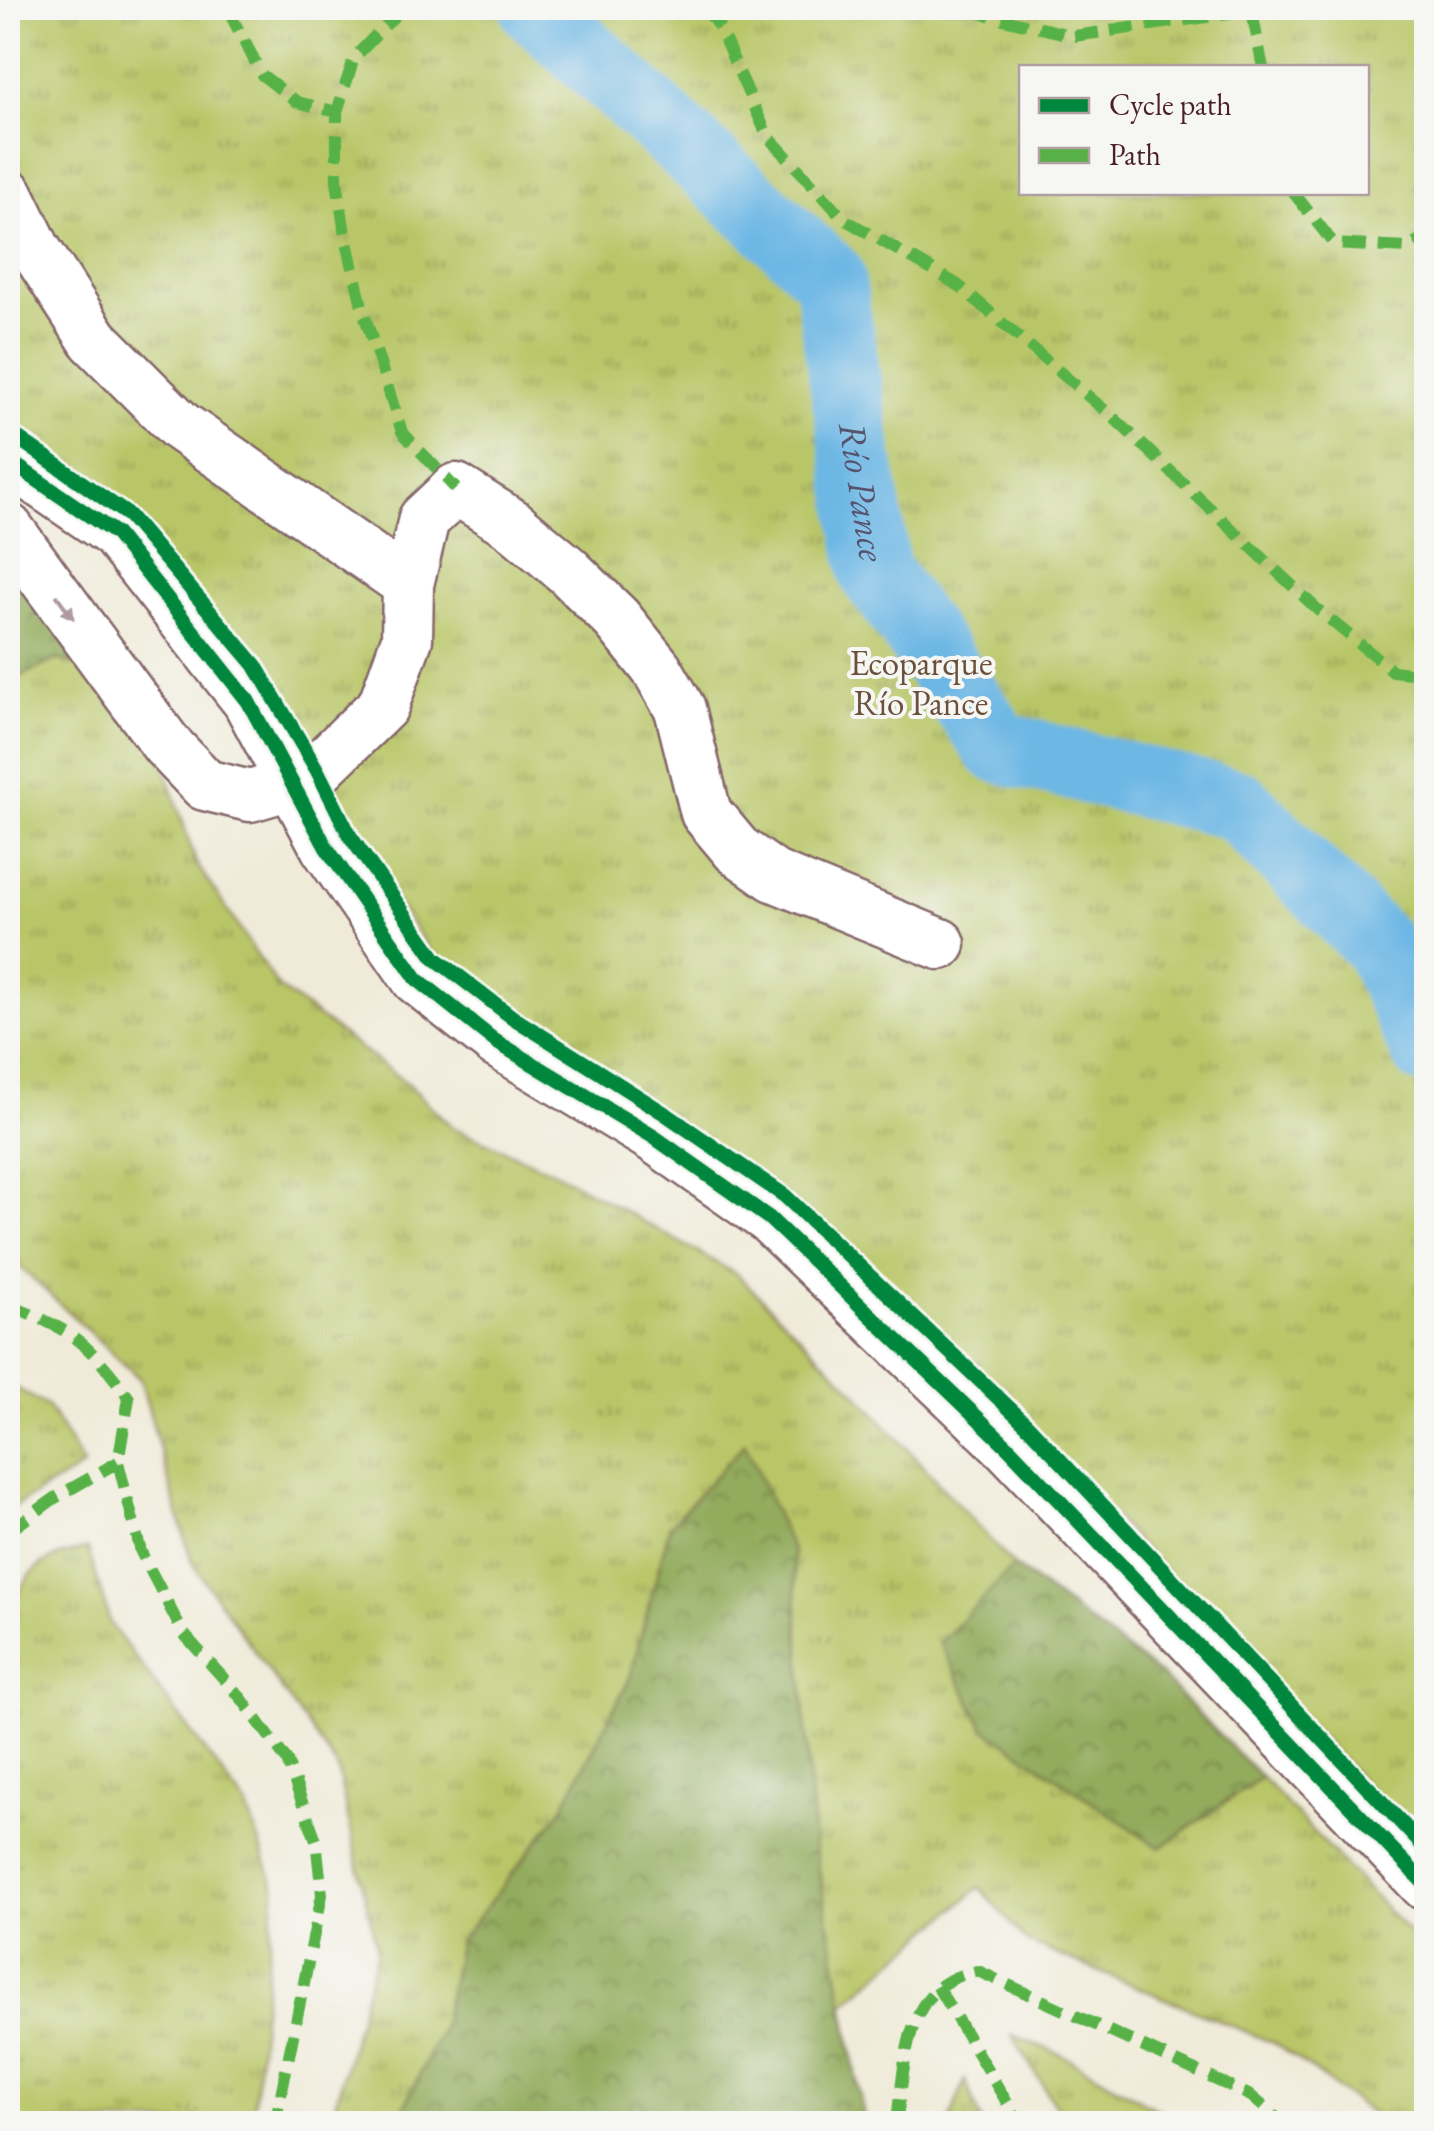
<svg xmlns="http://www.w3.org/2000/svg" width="1434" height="2131" viewBox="0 0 1434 2131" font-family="'EB Garamond',serif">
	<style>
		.grass { fill: url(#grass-tufts); stroke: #82724a; stroke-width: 2.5; fill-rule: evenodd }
		.forest { fill: url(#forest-crowns); stroke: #6e6544; stroke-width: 2.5 }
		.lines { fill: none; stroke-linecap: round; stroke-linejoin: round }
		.river { stroke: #6db7e5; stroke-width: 72 }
		.minor-casing { stroke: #846668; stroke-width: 55 }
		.minor { stroke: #fff; stroke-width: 50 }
		.quiet { stroke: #57b146; stroke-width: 12; stroke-dasharray: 25 12; stroke-linecap: butt }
		.cycleway-casing { stroke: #f6f6f2; stroke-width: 21 }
		.cycleway { stroke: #00873e; stroke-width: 15 }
		.oneway { fill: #ae9aa0 }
		.labels { text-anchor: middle; stroke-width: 8; stroke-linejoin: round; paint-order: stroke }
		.park-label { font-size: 35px; fill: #6b513d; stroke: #f6f6f2 }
		.water-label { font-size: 38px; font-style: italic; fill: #56546c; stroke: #f6f6f2 }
	</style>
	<defs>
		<pattern id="grass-tufts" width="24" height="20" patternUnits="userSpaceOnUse" patternTransform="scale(2.5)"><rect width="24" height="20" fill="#b9c668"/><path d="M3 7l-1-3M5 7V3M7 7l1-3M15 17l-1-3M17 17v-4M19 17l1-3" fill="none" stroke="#98a056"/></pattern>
		<pattern id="forest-crowns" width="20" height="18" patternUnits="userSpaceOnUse" patternTransform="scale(2.5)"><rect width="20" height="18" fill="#92ab5c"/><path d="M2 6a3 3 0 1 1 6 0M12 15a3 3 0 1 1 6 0" fill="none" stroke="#798b4c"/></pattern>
	</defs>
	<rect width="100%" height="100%" fill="#f6f6f2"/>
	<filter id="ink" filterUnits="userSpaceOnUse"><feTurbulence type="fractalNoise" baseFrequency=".01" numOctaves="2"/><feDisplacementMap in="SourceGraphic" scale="20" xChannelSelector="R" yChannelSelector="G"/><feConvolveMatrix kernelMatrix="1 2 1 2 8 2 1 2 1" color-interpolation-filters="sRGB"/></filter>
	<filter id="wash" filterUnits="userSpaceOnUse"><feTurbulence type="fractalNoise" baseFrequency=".0048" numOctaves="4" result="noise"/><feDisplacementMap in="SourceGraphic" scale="40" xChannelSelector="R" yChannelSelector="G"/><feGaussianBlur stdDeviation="2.25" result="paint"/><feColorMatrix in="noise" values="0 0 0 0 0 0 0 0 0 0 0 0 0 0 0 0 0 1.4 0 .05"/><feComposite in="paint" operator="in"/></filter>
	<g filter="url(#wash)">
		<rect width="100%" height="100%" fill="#f0ebd9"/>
		<path class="grass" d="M8,8H1426V1849L1027,1425L785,1196L667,1115L512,1017L435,958L350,836L317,770L255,665L128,515L8,431ZM1022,68H1366V192H1022Z
			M57,659L125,676L158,746L196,863L278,987L409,1085L452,1127L555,1172L738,1275L856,1392L1014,1566L940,1643L1160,1848L1261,1777L1426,1951V2123H1385L1276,2044L1027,1942L980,1887L843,2005L814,1843L670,1526L630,1678L561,1811L459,1942L442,2027L397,2123H330L377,1950L337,1767L192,1563L140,1379L15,1262L8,1259V682Z
			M8,1383L48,1407L84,1466L8,1510Z
			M88,1549L111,1625L247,1807L275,1888L252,2123H8V1611C32,1567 38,1559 88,1549Z
			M1012,2035L1062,2055L1181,2123H1066Z
			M965,2080L982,2123H949Z"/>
		<path class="forest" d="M8,538L125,676L57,659L8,682Z
			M745,1443L793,1553L814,1843L865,2123H397L442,2027L459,1942L561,1811L630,1678L670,1526Z
			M1014,1566L1159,1674L1261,1777L1160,1848L984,1728L940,1643Z"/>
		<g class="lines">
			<path class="river" id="s1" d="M536,8L829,277L875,572L999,747L1237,805L1378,945L1426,1049"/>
		</g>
	</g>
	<g filter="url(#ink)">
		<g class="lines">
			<defs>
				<path id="minor" d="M8,194L35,249L94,340L180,426L408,584
					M8,460L115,533L248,701L326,847L417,979L495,1041L654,1137L769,1218L1008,1447L1426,1885
					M8,529L166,744L205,785L250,796L294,783L317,770L383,706L407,639L408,584L424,519L456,489L512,524L567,570L617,619L657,669L680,709L706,813L737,850L774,876L940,944"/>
			</defs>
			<use href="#minor" class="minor-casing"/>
			<use href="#minor" class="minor"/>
			<path class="quiet" d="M227,8L262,75L297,102L337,112
				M402,8L354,58L337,112V181L345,234L364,314L402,432L456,489
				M705,8L719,27L767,135L844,219L958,285L1115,419L1318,610L1393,671L1426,675
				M967,8L975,12L1074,36L1270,8
				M1252,12L1263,68
				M1293,192L1334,244L1407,248L1426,237
				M8,1305C71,1329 89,1343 129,1398L118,1462L141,1552L183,1633L242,1699L287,1761L316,1840L322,1895L275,2124
				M8,1532L55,1498L118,1462
				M937,1986L1020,2124
				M896,2124C907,2061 902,1983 978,1971L1251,2096L1284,2124"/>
			<defs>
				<path id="cycleway" d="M8,431L128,515L255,665L317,770L350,836L435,958L512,1017L667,1115L785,1196L1027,1425L1426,1849
					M8,460L115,533L248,701L326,847L417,979L495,1041L654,1137L769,1218L1008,1447L1426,1885"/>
			</defs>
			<use href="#cycleway" class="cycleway-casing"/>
			<use href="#cycleway" class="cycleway"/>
		</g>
		<defs><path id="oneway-solid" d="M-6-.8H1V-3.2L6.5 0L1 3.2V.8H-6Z" transform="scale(2.5)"/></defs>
		<use class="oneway" href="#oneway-solid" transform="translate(65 607) rotate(54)"/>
	</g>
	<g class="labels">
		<g class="park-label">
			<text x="921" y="675">Ecoparque<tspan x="921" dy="40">Río Pance</tspan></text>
		</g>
		<g class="water-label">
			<text dy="13" stroke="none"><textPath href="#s1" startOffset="615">Río Pance</textPath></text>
		</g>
	</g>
	<rect width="1434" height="2131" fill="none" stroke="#f6f6f2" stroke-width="40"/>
	<rect x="1019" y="65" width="350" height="130" fill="#f6f6f2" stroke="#b1a0a2" stroke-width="2.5"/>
	<rect x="1039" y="98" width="50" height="15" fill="#00873e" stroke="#b1a0a2" stroke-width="2.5"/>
	<text x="1109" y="115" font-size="30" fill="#4a1f2b">Cycle path</text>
	<rect x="1039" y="148" width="50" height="15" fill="#57b146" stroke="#b1a0a2" stroke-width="2.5"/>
	<text x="1109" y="165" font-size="30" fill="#4a1f2b">Path</text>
</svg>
